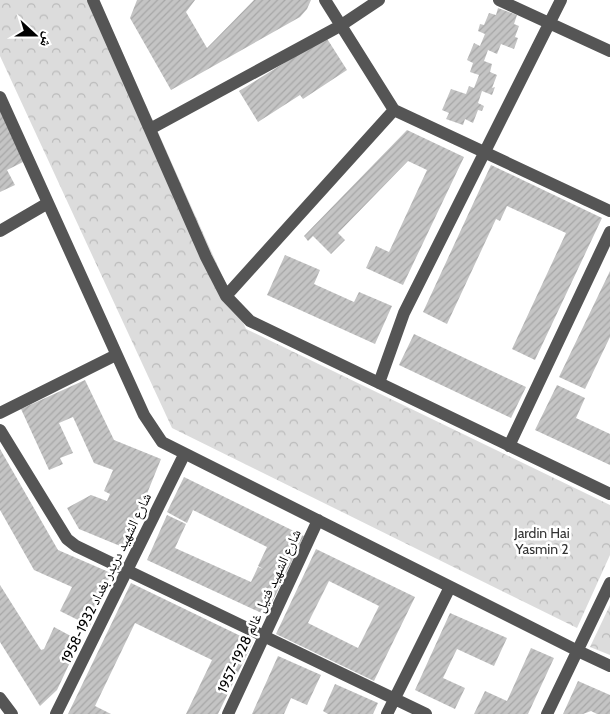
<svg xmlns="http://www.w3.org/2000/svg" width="610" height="714" viewBox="0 0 610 714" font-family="Cabin,'Noto Naskh Arabic',sans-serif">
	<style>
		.park { fill: url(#park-crowns) }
		.building { fill: url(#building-hatch); fill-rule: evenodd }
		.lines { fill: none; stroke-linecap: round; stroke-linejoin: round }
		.minor { stroke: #555; stroke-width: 12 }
		.labels { text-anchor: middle; stroke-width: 5; stroke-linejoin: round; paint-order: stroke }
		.park-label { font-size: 14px; fill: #333; stroke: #fff }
		.street-label { font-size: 14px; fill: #000; stroke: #fff }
	</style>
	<defs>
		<pattern id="park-crowns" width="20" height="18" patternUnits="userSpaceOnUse" patternTransform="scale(1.25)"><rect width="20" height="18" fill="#dcdcdc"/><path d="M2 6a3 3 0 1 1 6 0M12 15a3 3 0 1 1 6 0" fill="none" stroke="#bbb"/></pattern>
		<pattern id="building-hatch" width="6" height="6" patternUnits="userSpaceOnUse" patternTransform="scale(1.25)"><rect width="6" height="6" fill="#c4c4c4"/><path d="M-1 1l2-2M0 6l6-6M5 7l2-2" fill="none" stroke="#a7a7a7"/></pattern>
	</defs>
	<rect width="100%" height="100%" fill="#fff"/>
	<path class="park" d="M0,0H99L246,329L610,505V555L577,628L172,428L0,56Z
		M610,605V655L590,647Z"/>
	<path class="building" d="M137,0H195L186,12L207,48L254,0H311L307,9L300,17L171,90L130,18Z
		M498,8L517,15L514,24L519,26L515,37L518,38L514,49L501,44L497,54L488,50L484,61L492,64L490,72L497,75L492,88L495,87L492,95L482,91L478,103L484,106L482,111L478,110L473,123L465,119L463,125L446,119L449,113L442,110L451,89L466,94L469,86L474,88L479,75L470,72L473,63L467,60L474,43L480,46L485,34L478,31L480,24L484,25L489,13L496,15Z
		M326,37L347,70L303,99L300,95L258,122L239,91Z
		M0,91L20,129L25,161L7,170L15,185L0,192Z
		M407,130L464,157L403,285L366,268L376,246L389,252L427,170L408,161L338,233L345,240L331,254L313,236L308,241L304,236Z
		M491,165L602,218L535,360L512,349L566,233L507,206L500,221L496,219L447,324L423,312Z
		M285,255L320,270L314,284L354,302L359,292L392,306L375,344L267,295Z
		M610,271V337L585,389L559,377Z
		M414,334L526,387L511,418L399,365Z
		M85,380L114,440L161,459L125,548L79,529L67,508L91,495L107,501L110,494L104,491L113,470L94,463L73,417L59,423L73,453L60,458L63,464L49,470L21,409Z
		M557,385L585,398L576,418L610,434V465L535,430Z
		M0,449L58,550L111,573L90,626L60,611L72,587L34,570L0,510Z
		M184,477L304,536L266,615L147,560L167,515L186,524L175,548L251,582L258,567L263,569L258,566L267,547L193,510L187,523L167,512Z
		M316,549L415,597L374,681L276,634ZM329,581L379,606L358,648L308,623Z
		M131,583L253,642L218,714H186L212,660L135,623L95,706L111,714H68Z
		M0,585L41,650L44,649L54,627L80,641L57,690L40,706L0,642Z
		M450,613L507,638L494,666L457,649L443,678L465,688L455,709L415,690Z
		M531,648L554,658L528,714H474L485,691L507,701Z
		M278,656L321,675L307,705L291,698L284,714H252Z
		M578,681L610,695V714H597L591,711L583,714H563Z
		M335,684L378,703L373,714H328L323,711Z"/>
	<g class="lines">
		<path class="minor" d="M93,0L206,257L226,296L250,321L610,494
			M325,0L394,110L610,211
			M499,0L610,51
			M0,97L144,415L162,442L578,651L610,666
			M150,129L340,26L379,0
			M0,231L48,203
			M226,296L394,110
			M379,383L404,313L561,0
			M0,413L116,355
			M0,430L67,539L76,546L426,714
			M509,446L610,232
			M0,698L12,714
			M56,714L184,455
			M228,714L318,520
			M387,714L450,587
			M547,714L610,583"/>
	</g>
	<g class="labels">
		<g class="park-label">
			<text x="542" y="538">Jardin Hai<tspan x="542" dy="16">Yasmin 2</tspan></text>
		</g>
		<g class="street-label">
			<text transform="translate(106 578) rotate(-64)" y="5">شارع الشهيد دريدر بغداد 1932-1958</text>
			<text transform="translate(259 611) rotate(-65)" y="5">شارع الشهيد فتيل غالم 1928-1957</text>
		</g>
	</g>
	<g transform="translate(35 35) rotate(111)" stroke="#ffffff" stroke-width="4" paint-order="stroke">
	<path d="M0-4L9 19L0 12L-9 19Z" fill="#000000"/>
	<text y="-8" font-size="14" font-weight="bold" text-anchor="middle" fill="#000000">ش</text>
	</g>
</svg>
